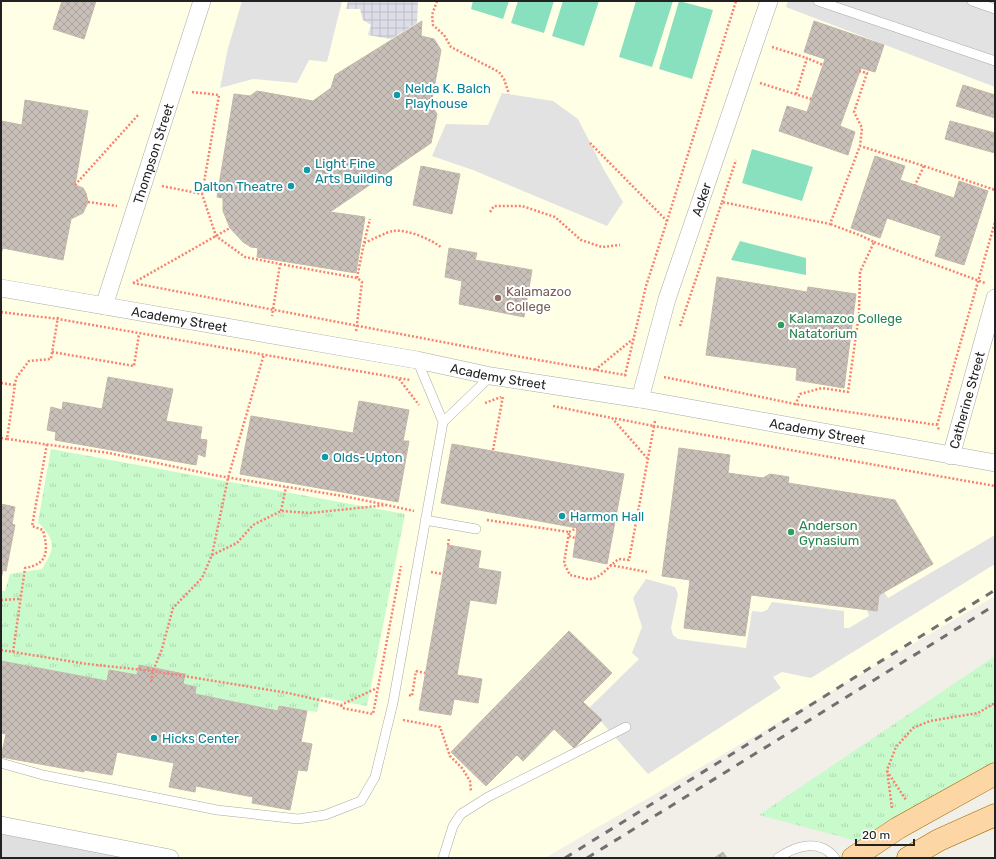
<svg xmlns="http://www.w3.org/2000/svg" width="996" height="859" viewBox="0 0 996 859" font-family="Rubik,sans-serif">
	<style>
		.residential { fill: #e0dfdf }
		.education { fill: #ffffe5 }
		.park { fill: url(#park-tufts) }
		.pitch { fill: #88e0be }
		.parking { fill: #e2e2e2 }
		.plaza { fill: url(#plaza-grid) }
		.building { fill: url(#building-cross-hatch); stroke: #c4b6ab }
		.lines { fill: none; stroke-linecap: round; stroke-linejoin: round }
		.lane-casing { stroke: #a9a9a9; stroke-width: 10 }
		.street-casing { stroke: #a9a9a9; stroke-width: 18 }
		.primary-casing { stroke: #a06b00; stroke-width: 23 }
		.path { stroke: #fa8072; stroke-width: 2.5; stroke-dasharray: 2 2; stroke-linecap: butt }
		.lane { stroke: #fff; stroke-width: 9 }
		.street { stroke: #fff; stroke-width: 17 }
		.primary { stroke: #fcd6a4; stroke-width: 22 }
		.rail { stroke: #707070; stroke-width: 3; stroke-dasharray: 8 8; stroke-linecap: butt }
		.culture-dot { fill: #0f9aa8; stroke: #fff; stroke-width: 1.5 }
		.education-dot { fill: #8d6e63; stroke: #fff; stroke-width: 1.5 }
		.leisure-dot { fill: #2e9e5b; stroke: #fff; stroke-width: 1.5 }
		.labels { text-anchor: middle; stroke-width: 4; stroke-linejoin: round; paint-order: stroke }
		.culture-label { font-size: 13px; fill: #0d838f; stroke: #fff; text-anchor: start }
		.street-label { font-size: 13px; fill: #222; stroke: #fff }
		.education-label { font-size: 13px; fill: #785e54; stroke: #fff; text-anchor: start }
		.leisure-label { font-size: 13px; fill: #27864d; stroke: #fff; text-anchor: start }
	</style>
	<defs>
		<pattern id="park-tufts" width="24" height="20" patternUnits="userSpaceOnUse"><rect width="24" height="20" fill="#c8facc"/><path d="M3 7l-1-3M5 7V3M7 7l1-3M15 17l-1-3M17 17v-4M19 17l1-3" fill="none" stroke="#acd6af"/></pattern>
		<pattern id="plaza-grid" width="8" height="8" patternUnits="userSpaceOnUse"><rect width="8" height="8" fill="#dddde8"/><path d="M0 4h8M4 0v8" fill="none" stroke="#bdbdc7"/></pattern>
		<pattern id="building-cross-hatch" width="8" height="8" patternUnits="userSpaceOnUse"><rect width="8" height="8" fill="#c7bfb8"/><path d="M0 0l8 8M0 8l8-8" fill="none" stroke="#aba49e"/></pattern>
	</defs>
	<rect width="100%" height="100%" fill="#f2efe9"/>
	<path class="residential" d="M1,825L170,858H1Z"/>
	<path class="education" d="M1,1H995V596L545,858H170L1,825Z"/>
	<path class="park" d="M51,449L405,514L367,706L321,697L317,712L279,706L278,711L195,694L196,687L183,684L184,673L139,665L137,675L109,670L107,681L1,661V591H5L10,574L42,569C56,546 56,542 38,522Z
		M995,656V774L872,845L759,815Z"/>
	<path class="pitch" d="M473,1H509L503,19L471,9Z
		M518,1H554L544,33L511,23Z
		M563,1H599L584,46L552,36Z
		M636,1H673L652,67L619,57Z
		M679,1L713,10L692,79L659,69Z
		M752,149L813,167L802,201L742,183Z
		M740,241L806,258V275L731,260Z"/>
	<path class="parking" d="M242,1H342L327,62L309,60L297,83L253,79L220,88L228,48Z
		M788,1H995V87L786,7Z
		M502,93L553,101L578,119L604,170L623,202L607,226L473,170L432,156L446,124L488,125Z
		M995,535V564L811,678L782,672L773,677L781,688L648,774L589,708L639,659L632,653L642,627L633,598L646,579L675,587L678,594L671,628L673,635L678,639L746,648L752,611L762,612L767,610L772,602L844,611V628H849L869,616L867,610L876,611L879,595L884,592L888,598Z"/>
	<path class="plaza" d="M348,1H418L417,23L391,39L368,35L371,25L363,20L360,9H346Z"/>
	<path class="building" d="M62,1H96L84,39L53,29Z
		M422,21L421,36L434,39L441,50L431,105L437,114L431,143L330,212L365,217L356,273L257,257L258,248L251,247L243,242L230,228L223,211V198L217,197L234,94L250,96L257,91L313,101L331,88L335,75Z
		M814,21L884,45L875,72L861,68L840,126L855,132L848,155L779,131L787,106L807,112L823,65L825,59L804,52Z
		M963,85L995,95V118L956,106Z
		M25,100L88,111L75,185L83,188L86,193L88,202L83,213L71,219L63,260L3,248L1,253V121L22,125Z
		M950,121L995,133V153L945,139Z
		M875,156L905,166L900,180L954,198L959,181L988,191L964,265L935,256L941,236L887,218L880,238L851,228Z
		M421,166L460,174L452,214L413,205Z
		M449,248L477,253L475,260L532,270L524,317L459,304L462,281L445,277Z
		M717,277L807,292L808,287L856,294L844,388L796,380L797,368L706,355Z
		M108,377L173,389L166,421L202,427L200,439L207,440L205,457L198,454L196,465L55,440L56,432L47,430L51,407L62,410L63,402L102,409Z
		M359,401L409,410L403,441H409L398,502L240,474L251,416L353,433Z
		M452,444L624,474L607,564L573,557L577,528L441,503Z
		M679,448L730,455L728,473L763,478L770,474L789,477L788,483L895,500L933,564L879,595L877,611L751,595L745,636L684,628L690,580L662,576Z
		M1,504L15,507L12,524L15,525L6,571L3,570L1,579Z
		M448,545L481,551L478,568L501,572L496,604L470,600L457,675L482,679L478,703L454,699L451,715L419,710Z
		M569,631L612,673L583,702L602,720L574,748L554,729L523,761L517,755L486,786L451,752Z
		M1,661L107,681L109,670L137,675L139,665L185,674L183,684L196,687L195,694L278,711L279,706L307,711L301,742L312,744L307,771L298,770L290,810L252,803L253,797L196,786L195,792L169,787L174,763L117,752L112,775L84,770V772L1,757L6,734L1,733Z
		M723,852L727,858H714Z"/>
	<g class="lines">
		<defs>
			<path id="lane" d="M818,1L995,61
				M972,1L995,9
				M417,360L443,422
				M425,520L476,529
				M1,763L43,775L217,810L298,819L325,815L361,801L375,777L393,703L443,422L491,376
				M443,858L453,826L461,814L488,797L626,727
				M778,858C795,846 819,838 835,858"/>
			<g id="street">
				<path id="s1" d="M1,288L417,360L491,376L640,399L995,463"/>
				<path id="s2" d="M104,306L202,1"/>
				<path id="s3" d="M640,399L667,299L769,1"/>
				<path id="s4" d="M951,456L995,298"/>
				<path d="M1,825L170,858"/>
			</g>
			<path id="primary" d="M853,858L898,828L995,774
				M908,858L939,840L995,815"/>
		</defs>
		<use href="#lane" class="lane-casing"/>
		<use href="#street" class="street-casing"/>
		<use href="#primary" class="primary-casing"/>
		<path class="path" d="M437,1L432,15L433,25L444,35L451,47L499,72L504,79L509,94
			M772,47L807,58
			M859,71L867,73L854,112L862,128L860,146
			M760,83L811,99
			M192,92L219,95L202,194
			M796,94L807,58L823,65
			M590,143L667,221L646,286L625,375
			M924,166L995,190
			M75,185L139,114
			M162,186L202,194L216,236L245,257L280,264L272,316
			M88,202L117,206
			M722,202L736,160
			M490,212L494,206H522L555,217L581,240L602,247L620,245
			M667,221L736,1
			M874,242L985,283
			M364,243L370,219
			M280,264L357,278L362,282L356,332
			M357,278L364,243C372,240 386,232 393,231C407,229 431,239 442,248
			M133,283L521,357L625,375L626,377
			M133,283L230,228
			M1,312L58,319L410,380
			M680,326L722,202L830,224L860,146L924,166L915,185
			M52,352L134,366L139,334
			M595,370L633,339
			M664,377L795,404L937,425L939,430
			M399,379L419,405
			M1,383L14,385
			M485,403L501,397
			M795,405L800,394L822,388L848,392L859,314L860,272L874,242L862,236L830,224
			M553,406L612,418L647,458
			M655,421L654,426L995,486
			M937,425L995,222
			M1,438L7,439L16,378L29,361L51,359L58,317
			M7,439L109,453L219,476L343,496L387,505
			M493,450L503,396
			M281,511L286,487
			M487,520L569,532L564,563L570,575C576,576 584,579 590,579C602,578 609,565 619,559L629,560L654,426L613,418
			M569,532L577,528
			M569,536L575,538
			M448,545L449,538
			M212,555L237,543L253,525L281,511L310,513L387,505L414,511
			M610,565L647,572
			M431,572L443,574
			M1,600L19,599
			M1,650L87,664L153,671L288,693L341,705L377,688
			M13,652L25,568C49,564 48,550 43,530L32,526L47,444
			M416,671L425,673
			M151,682L153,671L162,649L173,608L202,578L212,555L228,478L264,354
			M409,695L412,696L416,671
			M341,705L342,708L373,714L401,566
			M403,720L440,727L450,756L462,768L470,781L471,792
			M887,771L906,800
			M892,808L887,770L896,747L913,728L930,721L978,713L995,703"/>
		<use href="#lane" class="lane"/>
		<use href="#street" class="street"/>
		<use href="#primary" class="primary"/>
		<path class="rail" d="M565,858L995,590
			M587,858L995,605"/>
	</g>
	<g class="culture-dot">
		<circle cx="397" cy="95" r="4"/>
		<circle cx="307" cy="170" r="4"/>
		<circle cx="291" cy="186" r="4"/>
		<circle cx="325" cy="457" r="4"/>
		<circle cx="562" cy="516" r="4"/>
		<circle cx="154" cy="738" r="4"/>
	</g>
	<circle class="education-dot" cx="498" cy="298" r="4"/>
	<g class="leisure-dot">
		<circle cx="781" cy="325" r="4"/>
		<circle cx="791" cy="532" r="4"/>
	</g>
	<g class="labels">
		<g class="culture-label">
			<text x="405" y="93">Nelda K. Balch<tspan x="405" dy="15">Playhouse</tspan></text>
			<text x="315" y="168">Light Fine<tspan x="315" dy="15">Arts Building</tspan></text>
			<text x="283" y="191" text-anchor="end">Dalton Theatre</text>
			<text x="333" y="462">Olds-Upton</text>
			<text x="570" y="521">Harmon Hall</text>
			<text x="162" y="743">Hicks Center</text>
		</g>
		<g class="street-label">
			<text dy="5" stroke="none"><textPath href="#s2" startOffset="160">Thompson Street</textPath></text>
			<text dy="5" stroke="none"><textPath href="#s3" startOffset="209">Acker</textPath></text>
			<text dy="5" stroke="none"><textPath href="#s1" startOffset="181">Academy Street</textPath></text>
			<text dy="5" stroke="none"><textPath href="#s1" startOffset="505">Academy Street</textPath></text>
			<text dy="5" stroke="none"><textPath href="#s4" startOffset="58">Catherine Street</textPath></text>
			<text dy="5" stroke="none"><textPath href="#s1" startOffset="829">Academy Street</textPath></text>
		</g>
		<g class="education-label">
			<text x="506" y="296">Kalamazoo<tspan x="506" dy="15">College</tspan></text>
		</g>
		<g class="leisure-label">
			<text x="789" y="323">Kalamazoo College<tspan x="789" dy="15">Natatorium</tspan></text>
			<text x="799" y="530">Anderson<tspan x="799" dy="15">Gynasium</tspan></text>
		</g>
	</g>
	<rect width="996" height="859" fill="none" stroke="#222222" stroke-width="4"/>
	<path d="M856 839v6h58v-6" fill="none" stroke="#222222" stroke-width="2"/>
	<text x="862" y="839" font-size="12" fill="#222222" stroke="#ffffff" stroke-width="3" paint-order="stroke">20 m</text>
</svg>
